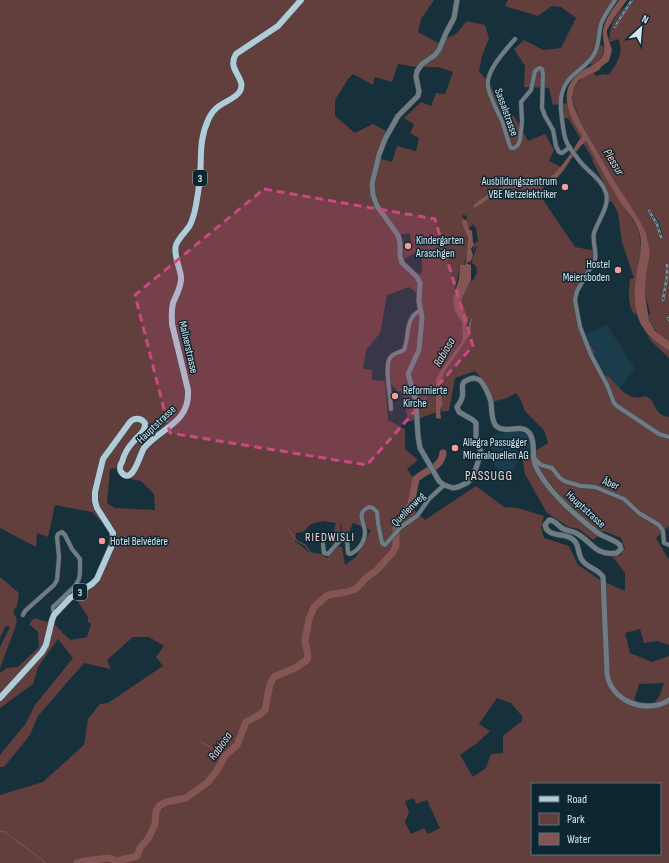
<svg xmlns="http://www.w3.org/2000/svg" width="669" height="863" viewBox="0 0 669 863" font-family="'Sofia Sans Condensed',sans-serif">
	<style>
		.built { fill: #1a3c4b }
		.green { fill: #623e3d; fill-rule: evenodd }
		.water { fill: #855553 }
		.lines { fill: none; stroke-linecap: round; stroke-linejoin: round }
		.stream { stroke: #855553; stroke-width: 1 }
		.river { stroke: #855553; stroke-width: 7 }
		.minor-casing { stroke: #364e58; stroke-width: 5 }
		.tertiary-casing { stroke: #364e58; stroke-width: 6 }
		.primary-casing { stroke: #364e58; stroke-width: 7 }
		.minor { stroke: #707c82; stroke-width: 4 }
		.tertiary { stroke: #707c82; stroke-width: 5 }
		.primary { stroke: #b1cbd7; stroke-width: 6 }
		.rail-casing { stroke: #7a8f98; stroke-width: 2.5 }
		.rail { stroke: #0d2732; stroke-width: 1; stroke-dasharray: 3; stroke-linecap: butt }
		.marked { fill: #c74b80; fill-opacity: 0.2; stroke: #c74b80; stroke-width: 3; stroke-dasharray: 8 5; stroke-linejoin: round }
		.poi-dot { fill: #f59b98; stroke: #0d2732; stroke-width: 1.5 }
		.labels { text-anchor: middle; stroke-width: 3; stroke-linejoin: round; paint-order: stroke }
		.shield { fill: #0d2732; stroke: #9aacb5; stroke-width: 1 }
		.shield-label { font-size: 10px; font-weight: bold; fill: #d6e5ed }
		.street-label { font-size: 11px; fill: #d6e5ed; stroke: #0d2732 }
		.poi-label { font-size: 11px; fill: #d6e5ed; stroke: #0d2732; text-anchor: start }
		.water-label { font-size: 12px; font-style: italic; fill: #f9c7c4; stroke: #0d2732 }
		.neighbourhood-label { font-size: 12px; letter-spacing: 1px; fill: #fad7d5; stroke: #0d2732 }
		.quarter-label { font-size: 13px; letter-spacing: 1px; fill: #fad7d5; stroke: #0d2732 }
	</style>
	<rect width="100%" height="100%" fill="#17313c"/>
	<path class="built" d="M650,210L659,222L663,237L660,238L656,224L648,212Z
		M607,325L635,369L619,389L608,375L603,378L591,355L595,351L583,335Z
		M524,430L530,435L532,452L517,454L518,462L511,472L500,474L494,464L489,436Z"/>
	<path class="green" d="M0,0H434L421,19L418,32L438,43L456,34L467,21L485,25L489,38L482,56L479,71L490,84L503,115L514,116L528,141L545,134L554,150L549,161L561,167C541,190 529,179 504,185C493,188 485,196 476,203V207L494,195L506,189L545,186L539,194L575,247L596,251V256L576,296L579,322L588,342L595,352L591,355L604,378L608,375C616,385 629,403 645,396C658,401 652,415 669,417V526L656,538L667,557L669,559V645L658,641L644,643L640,629L625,633L630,653L652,662L669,656V863H0V795L43,782L84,745L88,719L100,704L108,703L163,666L156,657L164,646L149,637H133L107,660L111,669L84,663L38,716L30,735L4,767H0V755L26,723L35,705L73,658L58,639L38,667L33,684L0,708V673L7,668L18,667L39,647L38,632L29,624L34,618L54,624L70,640L87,637L91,624L88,622V617L73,594L92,582L112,544L111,532L92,512L55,505L48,537L37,533L36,547L0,528ZM398,64L416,67H438L453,72L445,94L436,93L431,106L421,102L404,118L414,124L410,133L419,138L416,151L397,146L392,162L378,158L388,132L373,124L355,133L335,116V100L348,79L353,74L373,85L375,77L392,82ZM463,214L464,216L466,215L467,218L466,220L468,228L472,226V224L476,228L478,241L473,245L474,252L475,247L477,246L472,260V263L476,266L477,273L473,280L470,281L461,301L466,317L472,320L470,337L466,340L444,373L440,383L439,388L443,405L440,412L449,411L455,378L475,371L483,380L492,402L507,398L516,393L521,400L525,411L544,430L548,443L535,451L522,455L525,474L547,513L569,527L579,529L593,540L604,531L621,538L625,548L620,556H612L625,573V591L600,580L578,565L569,546L544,538L541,527L544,516L518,508L504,507L476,486L425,520L412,508L417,483L407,469L418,460L405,449V429L388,420L385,381L372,380V370L363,369L366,350L380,333L387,295L409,287L419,295L421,310L410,322L402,351L389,359L388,371H390L391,384L394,388H396L397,392L401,391L409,422L437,412C437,403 434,386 437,378C442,363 460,353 463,337C465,322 456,317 454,305C452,297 459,275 460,265H464C469,249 470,238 462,223L464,219L462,217ZM410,233L411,242L403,244L404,259L417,252L422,260V273L416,276L401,261L398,235ZM117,468L122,477L141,481L154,494L155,510L115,508L107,503L110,469ZM323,521L336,523L331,542L335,543L340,533L341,523L342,524L341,534L348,535L353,523L371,530L356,557L345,565L342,547L338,546L327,558L321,554L309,552L295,541L296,533L303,532L311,524ZM664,683L660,695L652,706L633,704L639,684ZM497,698L511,703L522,716V721L503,736V753L491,754L486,768L473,777L460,755L477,743L490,731L479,724ZM532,784H660V854H532ZM414,798L416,804L427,800L440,828L428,834L424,828L411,834L405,822L409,812L405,801Z
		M508,0H613L601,20L598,43L604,47C603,56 601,61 592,66L589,61L566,84L561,104L567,103L575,123L582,136L580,138L568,118L562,119L560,104L553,105L549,88L524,87L525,66L514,49L524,40L543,50L561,48L576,18L561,7L552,6L538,16L505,6Z
		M634,0H669V341C658,334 651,328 648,315L650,314L649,308L645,295L646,276L650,253L623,196L583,127L573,102L572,93L575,85L583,78L594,73L596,76L603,74L608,75C616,66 625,52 618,39L610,42C608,30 615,13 625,7L617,19L614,26L617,27L621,18ZM650,210L659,222L663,237L660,238L656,224L648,213Z
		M586,141L615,193L634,222L639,231L641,249L635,286L637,313L634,314C627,303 629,291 630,279L634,278L622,242L618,213L612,202L606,201L602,185L604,183L592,160L593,159L583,143Z
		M640,322L649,335L669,351V358L651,341Z
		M0,577L19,593L17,606L13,611L17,620L15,628L0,668V647L10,627L6,626L0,637Z"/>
	<path class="water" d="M619,0H627L614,18L607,30V34L612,50L609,61L602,66L599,70L579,80L574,87L572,98L574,107L583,127L615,182L640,221L646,233L650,253L646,276L645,295L649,320L655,331L669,341V351C660,344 650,338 644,329C632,312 634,289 637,270C640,256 643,245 639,231C635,219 625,210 619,200C607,181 597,161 586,141C571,153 564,178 547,185C536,190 521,186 510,188C496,191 486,202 475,208L473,207C475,202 480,200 484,197C499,185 508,184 527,183C533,183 539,183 545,180C561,172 572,150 582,136C568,114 556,89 582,71C588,67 598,64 602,57C607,49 602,39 603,30C605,19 613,9 619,0Z
		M463,219L466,220L469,229L472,231L473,242L474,244L471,249L473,255L470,264V260L468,263H466L468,238L462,223Z
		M465,263L471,265V279L461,301L467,317L469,318L467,326L466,325V319V331L468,333L469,328L468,327L470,319H472L470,336L466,340L444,373L439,385L443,405L440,410L441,419L436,418V379L441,370L461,343L463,337L462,323L455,311L453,302L454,295L459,279L460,265H465Z"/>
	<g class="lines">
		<path class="stream" d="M288,529L297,541L305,545L310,551
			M201,742L225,756
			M0,831L5,832L46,863"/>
		<path class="river" d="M77,863L84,861L109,858L117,861L137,856L140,848L148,839L155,824L156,812L159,806L166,802L186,798L208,782L216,772L225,756L237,745L246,722L259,715L265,710L270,684L274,677L295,668L307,660L308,656L305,641L309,619L314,607L328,595L346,592L356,589L366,578L377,570L393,552L396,546V528L411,504L416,479C426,469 441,469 443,453"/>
		<defs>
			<path id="minor" d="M615,0C610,8 604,15 601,24C598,34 600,46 593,56C582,72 564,75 561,98C560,107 563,135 567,143C570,149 580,162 585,167C592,174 603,182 606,193C610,206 598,220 594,233C592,242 597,251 595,260L577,291L575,300L580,327L591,355L607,385L614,403L617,406L659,434L669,437
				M515,39C506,50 485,71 488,87C490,98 497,110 502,121C505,128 508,144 511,148H514L518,145L520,140L522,121L521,102L531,90L535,71L539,68L542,69L543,74L542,108L545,116L553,130L556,146L559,152L562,153L570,147
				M391,409C391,398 384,366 390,358C393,353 399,353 404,350C410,336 404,318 421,310
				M533,457L541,465L552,468L559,477L564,481L581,486L595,487L624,499L639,513L659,525L663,531L664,543L669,545
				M323,544L324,553L328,554L342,538H345L347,540L348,553L350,554C358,551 365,542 365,532C365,523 355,513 369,507L373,508L377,512L378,523L382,543L385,545L401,527L417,516L429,499L444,485
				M23,615L25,611L54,585L57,580L59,557L57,537L58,534L62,532L65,535L72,549L80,559V572L79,579L75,586L53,607V610L56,613"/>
			<path id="tertiary" d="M457,0L454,18L446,33L439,50L435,55L422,64L417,71L416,77L419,91L418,96L398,116L385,139L379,155L372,184L373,195L377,206L398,235L400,243V256L402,263L417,277L420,283L419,301L422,318L419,350L408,374L416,401L418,436L420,448L439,481L444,485L453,488L458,487L467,483L473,477L481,453L476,436V423L473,420L459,412L457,407C459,404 461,401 462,398C465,387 456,382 474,378L480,380C485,386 489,395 491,402C492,410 491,420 496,426C506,435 523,422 530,434C536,443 531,457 536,467C548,492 576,516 598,533C605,538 614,539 620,545L621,549L617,553C594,556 593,542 576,533C572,531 566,531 562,528C557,525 555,520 549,520L545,525C547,537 563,533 571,538C580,543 577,553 582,560C587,568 599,569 603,577L607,673C610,701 646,715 669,700"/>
			<path id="primary" d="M0,698L42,652L46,645L52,620L54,615L70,598L92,584L97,579L112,545L113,533L97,508L95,501V492L103,459L130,422C135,417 141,418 145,423C145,426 145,427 144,429C142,434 137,437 134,441C128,447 124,454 122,462C120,465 119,470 122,473C133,485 140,454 144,448C162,427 190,423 188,390L172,324C172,317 171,311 173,303C176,295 182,286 181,277C180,267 173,255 176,245C179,237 186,232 190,225C196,214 197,198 199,186C203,161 197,143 209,118C217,101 235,101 240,91C247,78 226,70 236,54L278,26L301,0"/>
		</defs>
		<use href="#minor" class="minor-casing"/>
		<use href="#tertiary" class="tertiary-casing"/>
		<use href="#primary" class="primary-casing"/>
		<use href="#minor" class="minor"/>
		<use href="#tertiary" class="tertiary"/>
		<use href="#primary" class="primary"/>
		<defs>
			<path id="rail" d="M615,27L620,18L632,0
				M649,211L657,224L661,237
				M663,300L667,276V265
				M668,318L669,320"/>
		</defs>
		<use href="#rail" class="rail-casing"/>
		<use href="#rail" class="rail"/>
	</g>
	<path class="marked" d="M264,189L435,219L473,346L367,465L170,433L135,295Z"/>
	<g class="poi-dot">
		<circle cx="565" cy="187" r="4"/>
		<circle cx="408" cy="246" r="4"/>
		<circle cx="618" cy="270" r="4"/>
		<circle cx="395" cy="396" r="4"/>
		<circle cx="455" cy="448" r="4"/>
		<circle cx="102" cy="541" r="4"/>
	</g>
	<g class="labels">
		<g class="shield">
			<rect x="193" y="170" width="14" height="16" rx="3"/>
			<rect x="73" y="584" width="14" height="16" rx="3"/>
		</g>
		<g class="shield-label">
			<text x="200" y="182">3</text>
			<text x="80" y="596">3</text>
		</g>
		<g class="street-label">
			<text transform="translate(507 112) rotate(70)" y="4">Sassalstrasse</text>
			<text transform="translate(189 347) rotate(77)" y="4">Malixerstrasse</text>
			<text transform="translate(156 424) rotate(-44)" y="4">Hauptstrasse</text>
			<text transform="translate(611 483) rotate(21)" y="4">Äber</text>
			<text transform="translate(408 509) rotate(-45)" y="4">Quellenweg</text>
			<text transform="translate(586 509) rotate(42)" y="4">Hauptstrasse</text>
		</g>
		<g class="poi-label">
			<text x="557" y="185" text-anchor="end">Ausbildungszentrum<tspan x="557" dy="13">VBE Netzelektriker</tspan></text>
			<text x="416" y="244">Kindergarten<tspan x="416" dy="13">Araschgen</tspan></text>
			<text x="610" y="268" text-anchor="end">Hostel<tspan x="610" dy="13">Meiersboden</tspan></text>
			<text x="403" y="394">Reformierte<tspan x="403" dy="13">Kirche</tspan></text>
			<text x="463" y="446">Allegra Passugger<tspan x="463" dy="13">Mineralquellen AG</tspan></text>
			<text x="110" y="545">Hotel Belvédère</text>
		</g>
		<g class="water-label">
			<text transform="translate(614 162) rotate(59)" y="4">Plessur</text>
			<text transform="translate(444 352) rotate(-60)" y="4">Rabiosa</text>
			<text transform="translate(220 746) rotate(-55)" y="4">Rabiosa</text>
		</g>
		<g class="neighbourhood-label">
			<text x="330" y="541">RIEDWISLI</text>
		</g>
		<g class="quarter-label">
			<text x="489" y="480">PASSUGG</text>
		</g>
	</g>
	<rect x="531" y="783" width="130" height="72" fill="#0d2732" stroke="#5d737d"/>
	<rect x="539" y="796" width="20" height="6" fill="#b1cbd7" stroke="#5d737d"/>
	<text x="567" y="803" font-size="12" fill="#d6e5ed">Road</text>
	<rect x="539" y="813" width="20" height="12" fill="#623e3d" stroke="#5d737d"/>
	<text x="567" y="823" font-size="12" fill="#d6e5ed">Park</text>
	<rect x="539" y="833" width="20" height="12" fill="#855553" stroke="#5d737d"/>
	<text x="567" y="843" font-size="12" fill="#d6e5ed">Water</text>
	<g transform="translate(641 28) rotate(26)" stroke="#0d2732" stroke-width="3" paint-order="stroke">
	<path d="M0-3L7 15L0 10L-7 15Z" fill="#d6e5ed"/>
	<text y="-6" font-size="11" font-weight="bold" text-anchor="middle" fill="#d6e5ed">N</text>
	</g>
</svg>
